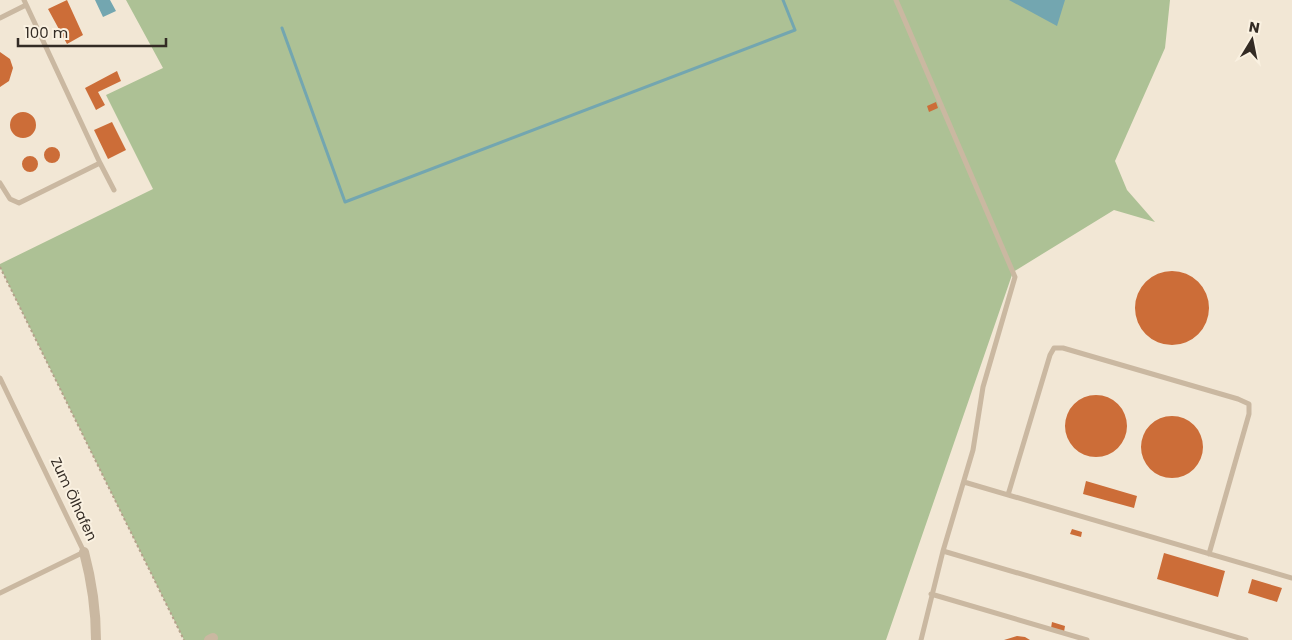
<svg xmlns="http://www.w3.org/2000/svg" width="1292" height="640" viewBox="0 0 1292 640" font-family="Poppins,sans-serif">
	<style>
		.green { fill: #adc195 }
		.water { fill: #73a6b0 }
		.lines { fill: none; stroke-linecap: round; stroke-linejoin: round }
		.stream { stroke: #73a6b0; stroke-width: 3 }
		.building { fill: #cc6d38 }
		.path { stroke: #b5a28b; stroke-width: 2; stroke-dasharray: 2.5 2.5; stroke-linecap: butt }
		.service { stroke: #cab8a1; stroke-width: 5 }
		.minor { stroke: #cab8a1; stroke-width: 10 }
		.labels { text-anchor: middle; stroke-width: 4; stroke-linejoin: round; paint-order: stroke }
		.street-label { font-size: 14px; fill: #332b24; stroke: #faf1e1 }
	</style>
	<rect width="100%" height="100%" fill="#f2e7d5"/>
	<path class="green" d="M126,0H1170L1165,48L1115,161L1127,190L1155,222L1114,210L1013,272L886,640H184L0,267V264L153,189L106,95L163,68Z"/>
	<path class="water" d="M95,0H110L116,11L103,17Z
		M1009,0H1065L1057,26Z"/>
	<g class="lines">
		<path class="stream" d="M282,28L345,202L795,30L783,0"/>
	</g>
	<path class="building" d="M67,0L83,35L67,44L48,9Z
		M0,52L10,59L13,68L9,81L0,87Z
		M117,71L121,81L98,92L105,105L96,110L85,88Z
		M936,102L938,108L929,112L927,106Z
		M10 125a13 13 0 1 1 26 0a13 13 0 1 1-26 0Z
		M112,122L126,150L108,159L94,130Z
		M44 155a8 8 0 1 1 16 0a8 8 0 1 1-16 0Z
		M22 164a8 8 0 1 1 16 0a8 8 0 1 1-16 0Z
		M1135 308a37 37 0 1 1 74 0a37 37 0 1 1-74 0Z
		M1065 426a31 31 0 1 1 62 0a31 31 0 1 1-62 0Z
		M1141 447a31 31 0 1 1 62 0a31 31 0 1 1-62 0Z
		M1086,481L1137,496L1134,508L1083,494Z
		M1072,529L1082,532L1081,537L1070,534Z
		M1164,553L1225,571L1218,597L1157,579Z
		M1252,579L1282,588L1277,602L1248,593Z
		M1052,622L1065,626L1064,632L1051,628Z
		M1017,636L1025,637L1030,640H1004Z"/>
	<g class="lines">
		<path class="path" d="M0,267L184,640"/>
		<path class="service" d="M896,0L1015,277L983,387L973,450L943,551L921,640
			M0,18L26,5
			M100,163L114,190
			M0,183L10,199L19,203L100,163L24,0
			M0,378L84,552L0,593
			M964,482L1292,578
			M1008,495L1050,355L1054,348H1063L1238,399L1249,404V414L1209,554
			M943,551L1246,640
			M931,594L1087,640"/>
		<path class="minor" d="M84,552C92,582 96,609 96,640
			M209,640L213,638"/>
	</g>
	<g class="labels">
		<g class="street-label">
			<text transform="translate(74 499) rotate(65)" y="5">Zum Ölhafen</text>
		</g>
	</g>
	<g transform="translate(1252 40) rotate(10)" stroke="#faf1e1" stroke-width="4" paint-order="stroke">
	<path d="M0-4L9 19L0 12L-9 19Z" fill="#332b24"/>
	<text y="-8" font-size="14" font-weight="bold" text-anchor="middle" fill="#332b24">N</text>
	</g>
	<path d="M18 38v8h148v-8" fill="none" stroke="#332b24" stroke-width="2.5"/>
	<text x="25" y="38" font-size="15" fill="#332b24" stroke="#faf1e1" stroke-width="4" paint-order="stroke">100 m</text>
</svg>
